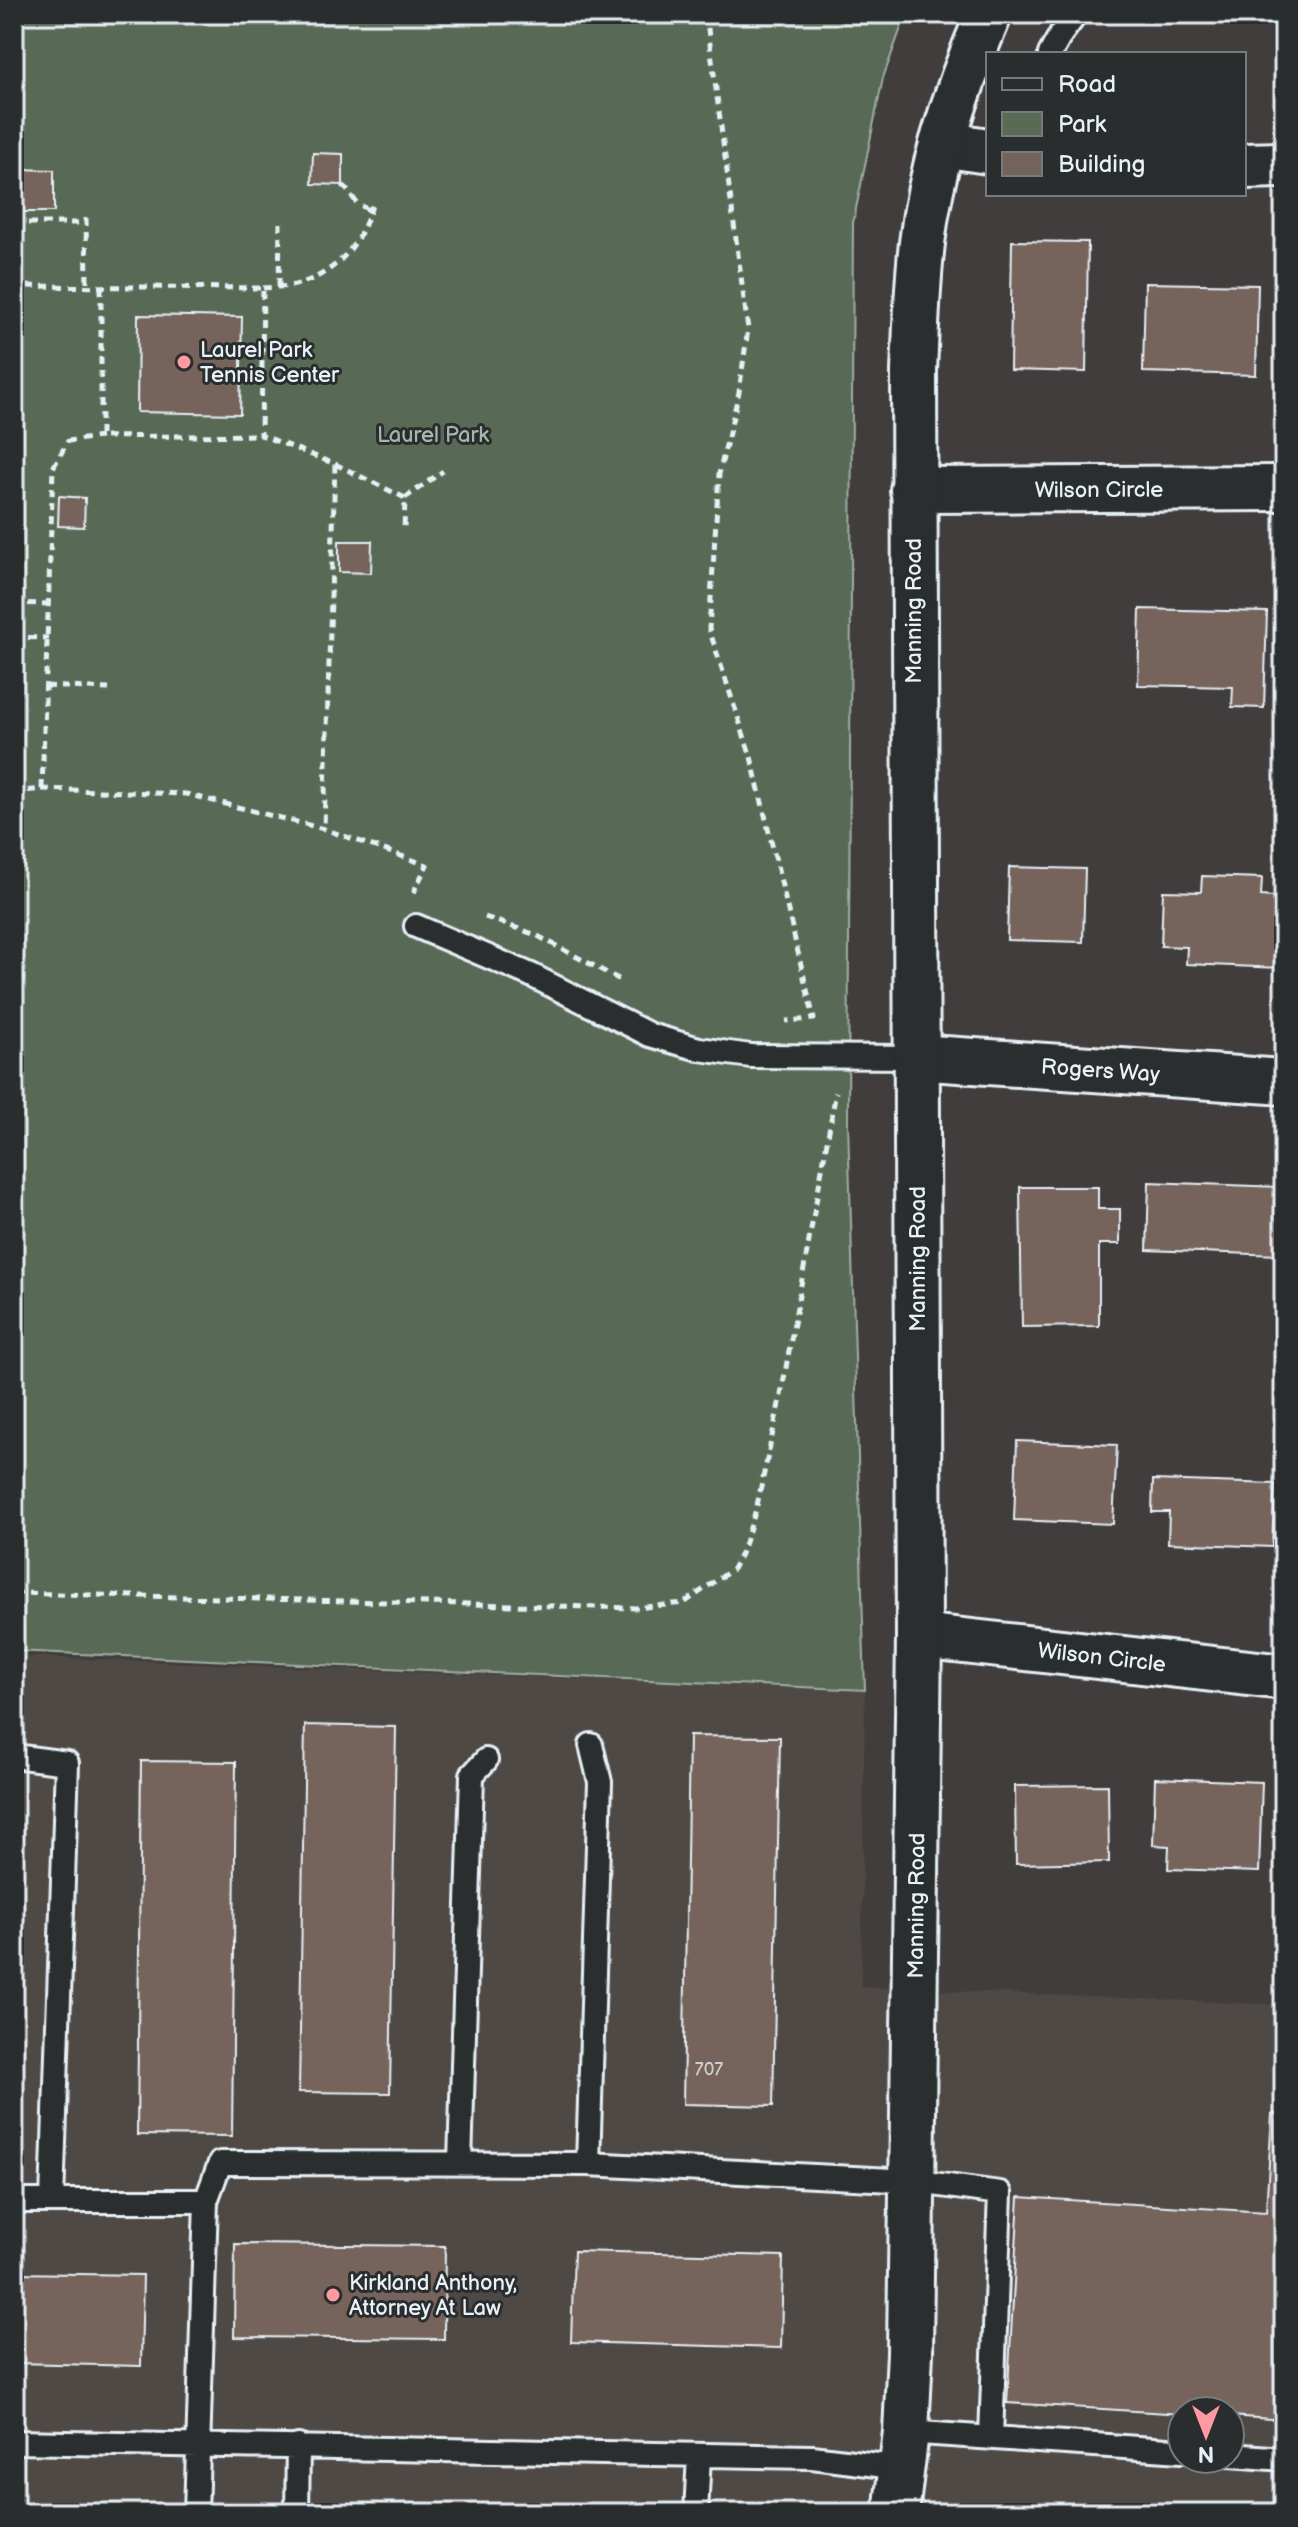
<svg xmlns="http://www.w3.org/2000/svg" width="1298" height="2527" viewBox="0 0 1298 2527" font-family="'Balsamiq Sans',sans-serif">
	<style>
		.built { fill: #504845; fill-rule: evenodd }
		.green { fill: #596b55; stroke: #a0aea6; stroke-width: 2 }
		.building { fill: #74635b; stroke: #e8f1f8; stroke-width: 2 }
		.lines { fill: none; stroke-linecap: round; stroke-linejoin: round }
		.service-casing { stroke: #e8f1f8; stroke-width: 28 }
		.minor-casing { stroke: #e8f1f8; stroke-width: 50 }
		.path { stroke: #e8f1f8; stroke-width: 5; stroke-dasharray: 8 6; stroke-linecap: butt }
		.service { stroke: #2a2d2e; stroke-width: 22 }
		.minor { stroke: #2a2d2e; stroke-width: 44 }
		.poi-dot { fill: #ff9aa2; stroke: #2a2d2e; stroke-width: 3 }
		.labels { text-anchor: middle; stroke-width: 6; stroke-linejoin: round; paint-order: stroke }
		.number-label { font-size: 18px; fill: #cbced1 }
		.poi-label { font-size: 22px; fill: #e8f1f8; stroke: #2a2d2e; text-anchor: start }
		.park-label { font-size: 22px; fill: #a8b5af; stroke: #2a2d2e }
		.street-label { font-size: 22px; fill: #e8f1f8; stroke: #2a2d2e }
	</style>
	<rect width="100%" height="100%" fill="#403d3c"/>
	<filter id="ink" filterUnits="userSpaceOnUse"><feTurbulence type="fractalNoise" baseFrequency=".0125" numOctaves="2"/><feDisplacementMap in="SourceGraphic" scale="16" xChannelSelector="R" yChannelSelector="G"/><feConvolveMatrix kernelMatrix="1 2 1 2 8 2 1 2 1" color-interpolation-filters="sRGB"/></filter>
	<g filter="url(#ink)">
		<path class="built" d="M14,1656L865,1690L861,1987L1284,2005V2513H14ZM1182,2411H1230V2459H1182Z"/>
		<path class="green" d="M14,14H906L883,78L853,223L848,1122L865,1690L14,1651Z"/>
		<path class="building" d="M313,153L343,154V185L312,184Z
			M14,169L54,170V212H14Z
			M1012,241L1088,242L1086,372L1010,370Z
			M1145,283L1258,285L1256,375L1143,372Z
			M138,315L242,317L240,414L137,412Z
			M59,496L85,498L84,527L58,526Z
			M339,541H372L371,573L339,572Z
			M1140,609L1267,612L1264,708L1232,707L1233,687L1138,685Z
			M1009,867L1085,869L1083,942L1007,940Z
			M1202,876L1262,878L1261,896L1284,898V968L1186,964L1187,947L1161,946L1163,891L1201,892Z
			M1149,1182L1282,1187L1279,1255L1147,1250Z
			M1020,1187H1098V1209H1120V1244H1099V1326L1022,1327Z
			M1017,1441L1117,1445L1113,1524L1014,1520Z
			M1153,1480L1275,1484L1272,1547L1168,1543L1169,1512H1152Z
			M305,1725L396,1727L390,2093L299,2092Z
			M689,1736L780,1737L773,2106L683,2104Z
			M141,1761L236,1762L232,2136L137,2135Z
			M1155,1778L1262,1782L1259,1872L1168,1869L1169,1846L1153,1845Z
			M1108,1785L1109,1862L1016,1864L1015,1786Z
			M1272,2114H1284V2420L1230,2416V2411H1182V2414L1007,2403L1019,2197L1266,2212Z
			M235,2244L445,2246L444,2339L234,2337Z
			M574,2251L783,2256L781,2348L571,2342Z
			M14,2273L143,2275L141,2366L14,2363Z"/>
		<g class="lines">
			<defs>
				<path id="service" d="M1050,54L1061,34L1076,14
					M416,926L531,975L650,1035L699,1049L751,1056L915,1057
					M14,1756L67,1763L52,2201
					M460,2163L472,1775L486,1760
					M588,2164L600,1782L591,1745
					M14,2201H206
					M906,2432L1182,2451
					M14,2442L812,2457L902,2468
					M1230,2455L1284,2459
					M196,2513L206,2201L220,2163L588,2164L911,2181L1000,2193L991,2437
					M297,2513L298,2446
					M696,2513L699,2455"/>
				<g id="minor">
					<path d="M942,144L988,151"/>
					<path d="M1244,166L1284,165"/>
					<path id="s1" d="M913,490L1284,488"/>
					<path id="s2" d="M915,1057L1284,1082"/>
					<path id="s3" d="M919,1636L1284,1677"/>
					<path id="s4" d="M896,2513L906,2432L910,2353L919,1636L914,371C916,328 917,285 922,243C931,164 958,86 989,14"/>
				</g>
			</defs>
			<use href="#service" class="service-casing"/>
			<use href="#minor" class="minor-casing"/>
			<path class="path" d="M706,14L748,329L739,392L719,474L709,629L751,757L814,1019L786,1021
				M343,185L357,203L370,211
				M86,218L87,287
				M14,223H86
				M14,286L263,288L261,435L335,464L324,829
				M279,286L280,223
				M101,287V437L261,435
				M263,288C273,287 285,287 295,285C337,274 363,242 373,201
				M335,464L405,498L404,531
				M405,498L443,471
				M14,603L49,604
				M14,637L48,638
				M46,686L109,689
				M42,789L53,468L68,441L101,437
				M14,792L42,789L186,794L324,829L427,865L414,891L419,893
				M485,917L536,935L624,982
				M14,1593L636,1608L684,1603L733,1569L741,1554L756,1510L781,1395L836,1092"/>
			<use href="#service" class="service"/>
			<use href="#minor" class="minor"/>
		</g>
	</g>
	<g class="poi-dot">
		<circle cx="184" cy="362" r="8"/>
		<circle cx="333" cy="2295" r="8"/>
	</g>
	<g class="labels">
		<g class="number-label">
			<text x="709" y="2075">707</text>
		</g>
		<g class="poi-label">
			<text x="200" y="357">Laurel Park<tspan x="200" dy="25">Tennis Center</tspan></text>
			<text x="349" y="2290">Kirkland Anthony,<tspan x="349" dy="25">Attorney At Law</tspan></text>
		</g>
		<g class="park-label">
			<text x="433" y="442">Laurel Park</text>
		</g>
		<g class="street-label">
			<text dy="8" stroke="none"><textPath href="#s1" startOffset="186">Wilson Circle</textPath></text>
			<text transform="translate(913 611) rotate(-90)" y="8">Manning Road</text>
			<text dy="8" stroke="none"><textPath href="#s2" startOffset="186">Rogers Way</textPath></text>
			<text transform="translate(917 1259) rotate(-90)" y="8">Manning Road</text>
			<text dy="8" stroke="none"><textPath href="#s3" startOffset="184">Wilson Circle</textPath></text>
			<text dy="8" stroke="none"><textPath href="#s4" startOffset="608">Manning Road</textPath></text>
		</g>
	</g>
	<rect width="1298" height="2527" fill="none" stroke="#2a2d2e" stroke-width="48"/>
	<rect x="24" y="24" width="1250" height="2479" fill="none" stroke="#e8f1f8" stroke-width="3" filter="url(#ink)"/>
	<rect x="986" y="52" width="260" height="144" fill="#2a2d2e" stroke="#767b7f" stroke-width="2"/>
	<rect x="1002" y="78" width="40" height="12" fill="#2a2d2e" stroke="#767b7f" stroke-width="2"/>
	<text x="1058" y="92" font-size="24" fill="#e8f1f8">Road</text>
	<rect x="1002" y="112" width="40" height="24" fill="#596b55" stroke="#767b7f" stroke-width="2"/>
	<text x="1058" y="132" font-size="24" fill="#e8f1f8">Park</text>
	<rect x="1002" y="152" width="40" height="24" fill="#74635b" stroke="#767b7f" stroke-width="2"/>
	<text x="1058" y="172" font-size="24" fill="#e8f1f8">Building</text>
	<g transform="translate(1206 2435) rotate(180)"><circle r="38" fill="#2a2d2e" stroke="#767b7f" stroke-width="2"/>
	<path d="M0-6L14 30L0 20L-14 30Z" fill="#ff9aa2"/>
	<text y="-12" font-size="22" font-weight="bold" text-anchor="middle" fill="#e8f1f8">N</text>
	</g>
</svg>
